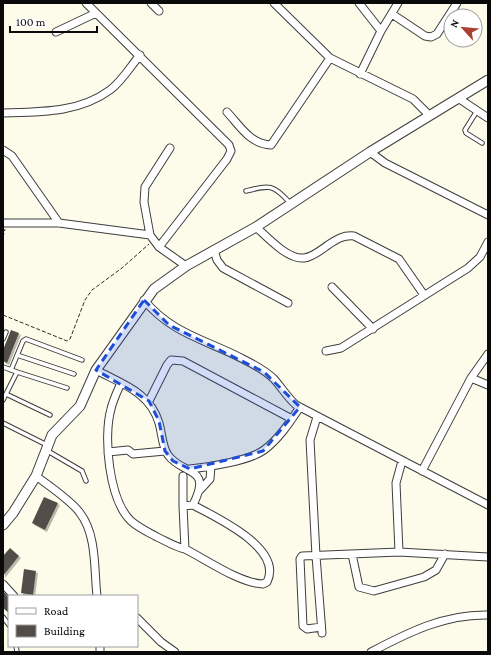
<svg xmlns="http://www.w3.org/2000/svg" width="491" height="655" viewBox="0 0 491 655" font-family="'Crimson Pro',serif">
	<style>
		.building { fill: #524d48; filter: url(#shadow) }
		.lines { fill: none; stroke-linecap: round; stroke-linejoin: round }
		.service-casing { stroke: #3d3d3d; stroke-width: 5.5 }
		.minor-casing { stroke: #3d3d3d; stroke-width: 9 }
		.tertiary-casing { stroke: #3d3d3d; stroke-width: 11 }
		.path { stroke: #2c2c2c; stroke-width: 1; stroke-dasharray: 4 2; stroke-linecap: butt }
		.service { stroke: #fff; stroke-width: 3.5 }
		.minor { stroke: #fff; stroke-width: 7 }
		.tertiary { stroke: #fff; stroke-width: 9 }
		.marked { fill: #1d4ed8; fill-opacity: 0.2; stroke: #1d4ed8; stroke-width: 3; stroke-dasharray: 8 5; stroke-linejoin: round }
	</style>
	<defs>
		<filter id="shadow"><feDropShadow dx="2" dy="2" stdDeviation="0" flood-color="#0004"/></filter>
	</defs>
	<rect width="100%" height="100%" fill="#fdfcea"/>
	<path class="building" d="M11,330L19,333L7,363L3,361V350Z
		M44,497L58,503L45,530L32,523Z
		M10,548L19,556L3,576V556Z
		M24,569L36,571L33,595L21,593Z
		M3,591L9,598V613L3,608Z"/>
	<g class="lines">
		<defs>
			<path id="service" d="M477,111L465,130L466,133L482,143
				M246,191C270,185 273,184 290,203
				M3,339L6,332
				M17,355L74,374
				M3,367L17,372
				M11,370L23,341L26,339L82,360
				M6,394L50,415
				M3,400L17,372L67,388
				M3,423L47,445
				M46,450L82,471L86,481
				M3,617L9,625
				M16,646L17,652"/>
			<path id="minor" d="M86,3L229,145L231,151L227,159L159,247
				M151,3L159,11
				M274,3L330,58L413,99L429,115
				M359,3L381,31
				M392,14L425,36L431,37L437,34L457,3
				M56,32L96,13
				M360,74L381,31L398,3
				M458,98L488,118
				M227,112C240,126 250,144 271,145L330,58
				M3,113C40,112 79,113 110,90C122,81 130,67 140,55
				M3,150L12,156L59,223
				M370,152L385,163L488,215
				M3,223H59L150,235L159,247L186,266
				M256,227C267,237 288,260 304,258C313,257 321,250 328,245C337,239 343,235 354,236L399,259L424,295
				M150,235L144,202L145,187L170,148
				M214,250L217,260L223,268L288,303
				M332,287L373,329
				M144,300C172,334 207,340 243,359C253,364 266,371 274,379C282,388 287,397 296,405L488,505
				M326,351L341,348L468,268L480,257L488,242
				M96,370C122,384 150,392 159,423C162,433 162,447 168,455C183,476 213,465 193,505
				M471,378L488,385
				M121,383C117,392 113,400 111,409C103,437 109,500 131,521C139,528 148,532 157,537C166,541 175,547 185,549
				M149,401L167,365L171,360L183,361L292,419
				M317,417L310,440L316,556L322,633
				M108,452L128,450L133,454L165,451
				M190,469C209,467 249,461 264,450C279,439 290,422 300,407
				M422,471L471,378L488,354
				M36,476C48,485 72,501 80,513C97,535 94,570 97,596
				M183,476V506
				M200,490L210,479L211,466
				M193,505C215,517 284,548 267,582L263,584C239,583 207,560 185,549L183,506Z
				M399,552L396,483L402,461
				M352,554L359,587L374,591L424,577L436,570L445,554
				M3,584L14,596
				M137,618L161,642L175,652
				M321,627L307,629L303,626L300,559L302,556L399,552L488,557
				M100,646V652
				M371,652C409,632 445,614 488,615"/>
			<path id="tertiary" d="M3,525L13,513L36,476L52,435L80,406L96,370L154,289L186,266L256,227L370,152L488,80"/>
		</defs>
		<use href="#service" class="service-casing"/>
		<use href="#minor" class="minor-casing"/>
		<use href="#tertiary" class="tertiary-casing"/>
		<path class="path" d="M3,237L5,229
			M3,315L67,341L70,339L85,300L92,290L122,268L149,244"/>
		<use href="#service" class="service"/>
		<use href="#minor" class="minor"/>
		<use href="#tertiary" class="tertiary"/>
	</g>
	<path class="marked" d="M144,300L169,325L264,372L300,407L263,451L190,469L173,461L165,451L159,421L149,401L96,370Z"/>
	<rect width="491" height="655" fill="none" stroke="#0a0a0a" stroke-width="8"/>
	<rect x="8" y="595" width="130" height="52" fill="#ffffff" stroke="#9d9d9d"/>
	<rect x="16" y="608" width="20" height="6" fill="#ffffff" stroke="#9d9d9d"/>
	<text x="44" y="615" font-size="12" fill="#0a0a0a">Road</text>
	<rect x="16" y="625" width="20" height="12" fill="#524d48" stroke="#9d9d9d"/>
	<text x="44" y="635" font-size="12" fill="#0a0a0a">Building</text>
	<g transform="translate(463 28) rotate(297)"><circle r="19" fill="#ffffff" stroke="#9d9d9d"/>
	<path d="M0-3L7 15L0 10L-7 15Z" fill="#aa4132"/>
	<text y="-6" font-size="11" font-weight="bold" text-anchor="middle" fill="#0a0a0a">N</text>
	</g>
	<path d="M10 26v6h87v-6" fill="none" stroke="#0a0a0a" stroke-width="2"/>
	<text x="16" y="26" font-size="12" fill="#0a0a0a" stroke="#ffffff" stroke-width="3" paint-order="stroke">100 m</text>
</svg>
